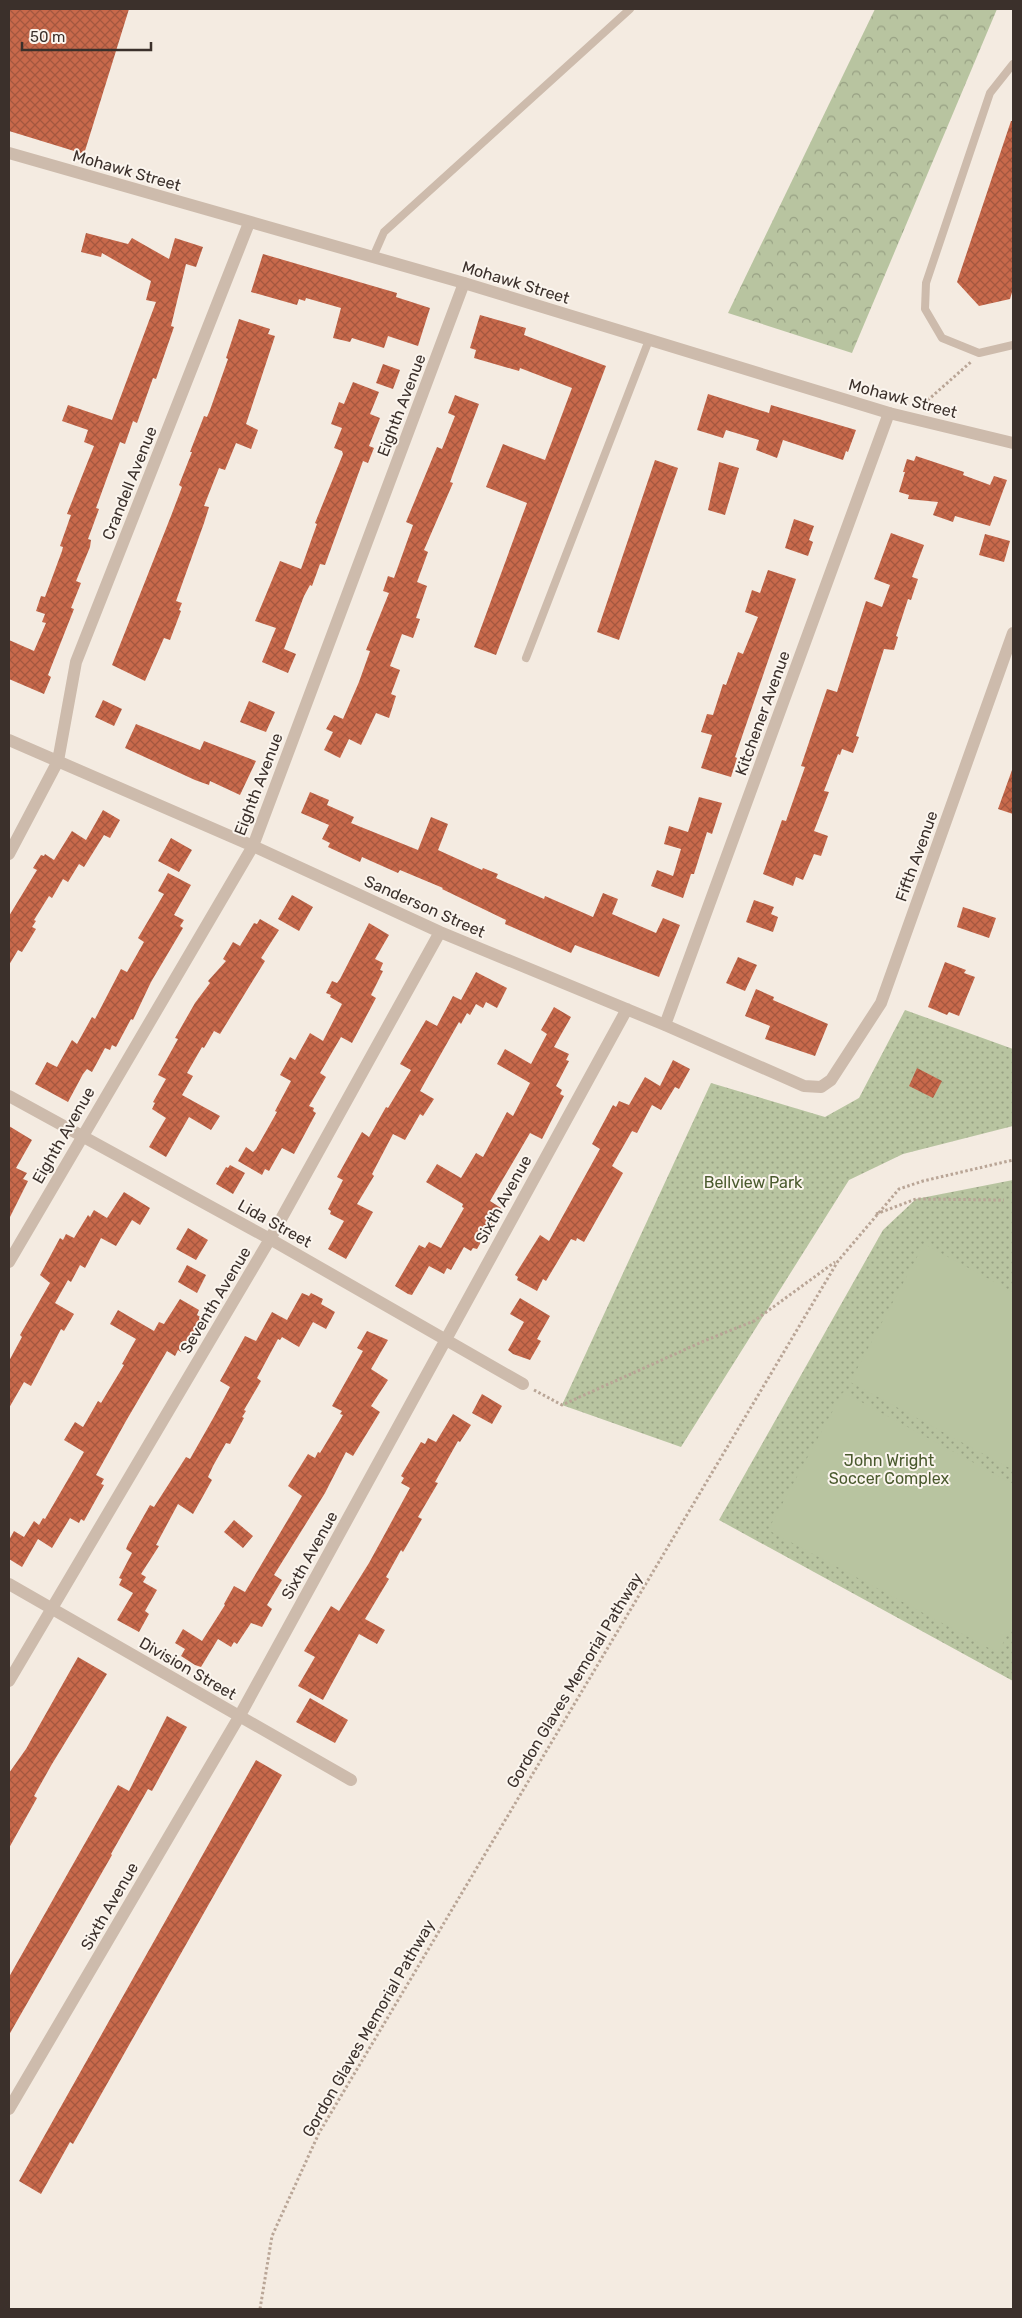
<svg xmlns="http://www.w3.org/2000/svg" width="1022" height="2318" viewBox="0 0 1022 2318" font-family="Rubik,sans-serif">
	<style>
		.green { fill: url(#green-dots) }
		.forest { fill: url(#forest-crowns) }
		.pitch { fill: #b8c4a0 }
		.building { fill: url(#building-cross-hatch) }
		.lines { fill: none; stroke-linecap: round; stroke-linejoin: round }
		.path { stroke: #b9a596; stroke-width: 3; stroke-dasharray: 2.5 2.5; stroke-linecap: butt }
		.service { stroke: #cdbbac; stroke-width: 8 }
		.minor { stroke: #cdbbac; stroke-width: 12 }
		.tertiary { stroke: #cdbbac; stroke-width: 12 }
		.labels { text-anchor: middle; stroke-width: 4; stroke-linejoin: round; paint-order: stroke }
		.street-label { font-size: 16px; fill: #3b302b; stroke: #fbf5ee }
		.park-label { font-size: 16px; fill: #4a5a2e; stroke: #fbf5ee }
	</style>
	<defs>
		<pattern id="green-dots" width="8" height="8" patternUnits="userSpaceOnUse" patternTransform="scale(1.25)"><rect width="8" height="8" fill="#b8c4a0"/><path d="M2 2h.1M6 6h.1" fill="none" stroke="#97a083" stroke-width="1.8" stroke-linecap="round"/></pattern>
		<pattern id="forest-crowns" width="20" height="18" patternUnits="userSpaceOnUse" patternTransform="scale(1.25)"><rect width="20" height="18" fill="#b8c4a0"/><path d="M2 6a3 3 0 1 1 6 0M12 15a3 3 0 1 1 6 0" fill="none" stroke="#97a083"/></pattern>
		<pattern id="building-cross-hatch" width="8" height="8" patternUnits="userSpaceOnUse" patternTransform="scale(1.25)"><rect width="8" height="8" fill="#c8694b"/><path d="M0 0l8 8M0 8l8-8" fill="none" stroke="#a4573f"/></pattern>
	</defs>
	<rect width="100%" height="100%" fill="#f4ebe1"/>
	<path class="green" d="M905,1010L1013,1049V1126L903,1154L849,1180L681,1447L562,1405L711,1083L825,1117L859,1098Z
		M1013,1180V1681L719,1520L883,1230L916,1199Z"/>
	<path class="forest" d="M875,9H997L852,353L728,313Z"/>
	<path class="pitch" d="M924,1244L1013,1292V1470L850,1382Z
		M843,1392L1013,1484V1624L998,1653L768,1530Z"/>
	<path class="building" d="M9,9H129L84,154L9,131Z
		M1011,121H1013V289L1010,299L979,306L957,282Z
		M86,233L128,244L132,238L169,259L175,238L203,247L196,267L186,264L171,326L174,327L156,379L153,378L137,423L133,421L125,444L120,442L96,508L99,509L88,539L91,540L90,547L76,581L81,583L71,608L74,609L48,675L51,677L44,694L9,679V640L34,651L46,623L42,622L45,614L36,611L41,596L45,597L62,551L63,547L60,546L71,515L67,514L94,446L84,442L88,430L62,421L68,405L112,420L156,302L146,300L151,281L102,253L101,257L81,252Z
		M263,254L397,293L396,297L430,308L418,346L388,336L384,348L352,338L350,342L333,338L341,308L306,298L305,301L299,299L297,305L251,292Z
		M480,315L526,328L524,335L606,366L496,655L474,647L527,503L486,487L503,444L545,460L572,388L520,368L519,371L474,358L476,350L470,348Z
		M239,319L270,329L268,334L275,336L246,424L258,430L251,449L236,443L225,470L219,468L204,506L209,507L204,523L176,601L182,603L179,610L181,611L170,640L164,638L145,681L112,665L171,516L182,487L179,485L192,452H190L204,416L207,417L210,410L228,359L226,358Z
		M383,364L400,370L393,389L376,383Z
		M353,382L379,392L370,414L380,418L369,446L374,448L368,463L363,461L325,565L320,564L312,586L310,585L304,596L284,649L296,654L288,673L262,662L276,628L255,621L280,561L301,569L317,524L315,523L343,454L342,451L334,448L342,428L331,424L339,402L344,404Z
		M708,394L769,413L771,405L856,430L848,452L846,451L843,460L783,440L777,458L756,450L759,440L726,430L723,438L697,430Z
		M455,395L479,404L450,482L453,483L424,550L428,552L417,582L427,586L416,618L420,619L413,638L402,634L390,666L400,670L391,694L396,696L389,718L376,713L361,745L349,739L340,758L324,750L333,732L326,729L334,715L343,719L359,682L370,651L366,650L389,593L383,591L388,576L394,578L413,525L406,522L437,447L442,449L455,416L448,413Z
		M916,456L964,472L963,475L990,485L994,476L1007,480L990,526L955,516L953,522L933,515L938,502L908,499L909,495L899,492L905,472H903L907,459L914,461Z
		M655,460L678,468L619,640L597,632Z
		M719,462L739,468L725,515L708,510Z
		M794,519L814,526L809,540L813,542L808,556L785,548Z
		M891,533L924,545L912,577L918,579L911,600L908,599L896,636L898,637L894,650L884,649L856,736L859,737L853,753L842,749L840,755L838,754L824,791L829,792L814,831L828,836L821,856L814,854L803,880L796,877L793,886L763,874L782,820L786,821L805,767L801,766L827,689L837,692L866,601L882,607L890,585L874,579Z
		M985,534L1010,541L1004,562L979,555Z
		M768,570L796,579L735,757L737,758L731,777L701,768L712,735L701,732L707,714L713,715L723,684L726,685L738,652L743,654L758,617L745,612L752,590L760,593Z
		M103,700L122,709L114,726L95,717Z
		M249,701L275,712L266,732L240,722Z
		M136,724L200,750L204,741L256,761L240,795L210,781L209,785L195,780L125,748Z
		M1012,770H1013V814L998,809Z
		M310,792L329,800L327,805L354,817L351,823L418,850L431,817L448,824L438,850L482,870L483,868L498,874L496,878L544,899L545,896L593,917L603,893L618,899L612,914L656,933L663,918L680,925L659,977L575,945L571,953L505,924L506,920L442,889L443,888L400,870L398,873L362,857L360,862L328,847L330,843L322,839L329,825L301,813Z
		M699,797L722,803L712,834L707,832L694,874H691L683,898L651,886L657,870L673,876L681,849L664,844L669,826L688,832Z
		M103,810L120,820L110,838L104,835L84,867L79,864L68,882L63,879L52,898L49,896L34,920L36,921L32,927L36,929L22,952L18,950L9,965V916L37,870L33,868L41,855L44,856L45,854L54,860L72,831L86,840Z
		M171,838L192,850L179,872L158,861Z
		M168,873L191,885L174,915L184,920L180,926L183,928L151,982L133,1020L131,1019L116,1047L112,1045L110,1050L105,1048L92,1072L87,1069L83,1074L68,1102L35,1084L47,1062L57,1067L72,1040L77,1044L92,1017L95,1019L121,969L127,972L144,942L138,938L164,894L158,891Z
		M292,895L313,907L299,931L278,919Z
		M754,900L774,907L771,914L778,917L773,932L746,922Z
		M963,907L996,918L989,938L957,927Z
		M260,919L279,930L261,958L265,961L220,1034L214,1031L204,1048L202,1047L187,1073L193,1076L182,1095L220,1116L211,1130L189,1117L166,1157L149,1147L166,1118L152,1109L155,1103L153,1102L166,1079L158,1075L178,1039L175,1038L195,1003L210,983L208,981L226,961L223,959L233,942L240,946L254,923L257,924Z
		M369,923L389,935L375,959L383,963L380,970L383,971L371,995L376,998L352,1043L341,1037L320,1073L326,1077L309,1106L314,1108L313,1111L316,1113L294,1154L282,1148L269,1171L265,1169L262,1175L238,1161L246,1147L253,1152L256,1149L277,1112L275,1111L291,1081L280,1075L290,1057L295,1060L310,1033L323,1041L342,1004L330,997L331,995L326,993L332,981L337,983L340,979Z
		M738,957L757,965L745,991L726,983Z
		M945,962L966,970L964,973L975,977L959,1016L949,1012L947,1015L928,1007Z
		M476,972L507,988L497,1008L486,1002L483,1008L476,1004L470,1015L467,1013L461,1024L459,1022L420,1091L434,1099L423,1116L420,1114L405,1140L393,1134L372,1174L374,1176L357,1204L373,1212L346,1259L328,1249L344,1221L330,1214L331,1211L328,1209L343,1180L337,1177L362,1132L369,1137L386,1107L388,1108L411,1070L400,1064L426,1020L437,1026L453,996L461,1000Z
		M756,989L774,997L773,1000L828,1024L815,1056L765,1039L770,1026L745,1016Z
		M554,1007L571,1017L554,1047L569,1054L566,1060L569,1061L556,1086L562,1090L560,1094L564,1096L542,1139L530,1133L490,1201L501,1208L477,1249L473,1248L471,1251L464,1247L451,1270L447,1268L444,1274L429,1266L412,1295L408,1294L395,1286L419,1245L425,1248L429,1242L441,1248L464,1208L462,1207L463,1204L426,1182L437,1164L461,1178L476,1153L483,1157L507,1112L513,1116L530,1083L497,1064L505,1049L531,1064L547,1034L541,1030Z
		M673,1060L690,1069L679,1089L675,1087L661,1110L652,1105L637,1133L632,1131L612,1166L623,1173L584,1242L577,1238L576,1241L571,1239L546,1281L543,1279L537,1291L517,1280L518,1277L515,1275L540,1235L549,1241L600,1149L592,1144L613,1105L616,1107L619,1101L629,1105L645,1077L660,1086Z
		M917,1068L942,1081L933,1098L909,1086Z
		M9,1126L32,1140L16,1168L27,1173L23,1179L28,1181L9,1219Z
		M230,1165L245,1173L233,1194L216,1184L226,1167L228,1168Z
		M124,1192L150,1208L140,1225L132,1220L116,1246L101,1238L85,1268L80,1265L71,1282L68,1280L55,1303L74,1314L64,1331L61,1329L31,1386L24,1382L9,1408V1361L22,1337L20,1335L50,1283L40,1275L60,1238L63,1240L66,1234L74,1238L88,1215L90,1217L94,1210L107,1218Z
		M188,1228L208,1240L196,1260L176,1249Z
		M187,1265L206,1275L197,1293L178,1282Z
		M302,1293L309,1296L311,1293L323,1299L321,1304L335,1312L326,1329L313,1322L299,1347L282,1337L280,1340L278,1339L257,1378L261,1381L244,1410L246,1411L242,1417L244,1418L230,1444L226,1443L213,1466L208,1477L212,1480L193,1514L178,1504L156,1545L159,1546L141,1574L146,1577L143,1582L157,1590L145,1611L149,1614L139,1632L117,1620L133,1593L119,1585L122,1579L119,1578L132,1553L126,1549L128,1544L150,1505L154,1507L186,1457L190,1459L215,1415L230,1387L220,1381L245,1336L256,1341L272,1312L287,1320Z
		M520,1298L550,1316L537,1339L541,1341L530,1360L513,1354L508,1350L524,1322L510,1314Z
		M180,1299L199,1310L197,1315L202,1318L181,1352L178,1350L175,1356L167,1351L126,1421L96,1475L104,1479L101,1484L104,1485L84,1521L81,1519L79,1523L70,1518L52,1548L38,1539L22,1567L9,1559V1540L14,1531L24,1537L34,1521L39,1525L43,1518L45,1519L84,1452L64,1440L75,1422L83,1427L98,1401L101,1403L124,1365L122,1364L136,1339L110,1324L118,1310L154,1331L159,1322L164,1324Z
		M367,1331L388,1340L371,1369L388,1380L371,1406L380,1412L353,1456L346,1452L325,1493L274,1575L282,1580L267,1605L272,1609L262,1627L251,1623L237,1644L234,1642L231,1647L218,1639L201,1667L195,1665L181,1656L185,1649L175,1643L183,1629L202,1641L225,1605L224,1604L234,1586L245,1592L302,1496L288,1486L308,1454L315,1458L318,1452L320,1453L343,1415L340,1414L342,1411L332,1406L363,1351L357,1348Z
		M482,1394L502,1406L492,1424L472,1413Z
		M453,1414L471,1425L460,1442L458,1441L435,1482L438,1483L418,1517L422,1519L403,1552L401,1550L386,1577L389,1579L365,1619L385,1630L377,1644L359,1634L323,1700L298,1686L315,1657L304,1651L331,1606L339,1611L369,1563L410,1488L401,1483L404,1478L401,1476L421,1442L425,1444L428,1438L436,1442Z
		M234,1520L253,1536L243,1548L224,1532Z
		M78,1657L107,1674L52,1764L34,1796L37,1798L9,1848V1773L26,1749Z
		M310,1698L348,1720L335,1743L296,1722Z
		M167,1716L187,1727L152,1791L148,1789L111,1854L112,1855L9,2035V1977L118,1785L129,1791Z
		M256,1760L282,1775L73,2144L70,2142L41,2194L19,2181Z"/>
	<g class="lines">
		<path class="path" d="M920,407L972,361
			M876,1214L916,1199L1004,1200
			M534,1390L562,1405L704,1341L754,1321L835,1262
			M260,2309L272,2236L319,2133L838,1261L899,1189L923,1181L1013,1160"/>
		<path class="service" d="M1013,64L990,93L926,283L925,309L942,338L979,353L1013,345
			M373,257L384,232L630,9
			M526,658L649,340"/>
		<path class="minor" d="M9,740L253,846L440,932L665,1025L804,1086L821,1087L831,1080L881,1003L1013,633
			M9,854L58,761L76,662L249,223
			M665,1025L889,413
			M9,1096L270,1239L523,1384
			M9,1262L253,846L464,283
			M9,1584L351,1780
			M9,1681L270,1239L440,932
			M9,2109L239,1717L627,1009"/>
		<path class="tertiary" d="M9,153L464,283L889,413L1013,443"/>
	</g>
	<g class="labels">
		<g class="street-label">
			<text transform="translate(127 170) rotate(16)" y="6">Mohawk Street</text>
			<text transform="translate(516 282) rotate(17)" y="6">Mohawk Street</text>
			<text transform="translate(903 398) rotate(15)" y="6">Mohawk Street</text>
			<text transform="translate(401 405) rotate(-69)" y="6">Eighth Avenue</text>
			<text transform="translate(129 483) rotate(-68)" y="6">Crandell Avenue</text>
			<text transform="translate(762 713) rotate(-70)" y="6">Kitchener Avenue</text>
			<text transform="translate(258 784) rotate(-69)" y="6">Eighth Avenue</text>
			<text transform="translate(916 856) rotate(-70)" y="6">Fifth Avenue</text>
			<text transform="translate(425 906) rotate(24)" y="6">Sanderson Street</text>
			<text transform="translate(63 1135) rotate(-60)" y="6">Eighth Avenue</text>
			<text transform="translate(503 1199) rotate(-61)" y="6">Sixth Avenue</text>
			<text transform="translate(275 1223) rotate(29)" y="6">Lida Street</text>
			<text transform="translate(215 1300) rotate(-59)" y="6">Seventh Avenue</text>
			<text transform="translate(309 1555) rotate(-61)" y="6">Sixth Avenue</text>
			<text transform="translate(188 1668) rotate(30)" y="6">Division Street</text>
			<text transform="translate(574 1680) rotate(-59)" y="6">Gordon Glaves Memorial Pathway</text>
			<text transform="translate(109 1906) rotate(-60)" y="6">Sixth Avenue</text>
			<text transform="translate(368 2028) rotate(-60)" y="6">Gordon Glaves Memorial Pathway</text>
		</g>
		<g class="park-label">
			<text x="753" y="1188">Bellview Park</text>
			<text x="889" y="1466">John Wright<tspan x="889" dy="18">Soccer Complex</tspan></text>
		</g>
	</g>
	<rect width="1022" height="2318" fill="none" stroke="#3b302b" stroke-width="20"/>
	<path d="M22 42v8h129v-8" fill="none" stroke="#3b302b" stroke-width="2.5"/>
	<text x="30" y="42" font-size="15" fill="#3b302b" stroke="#fbf5ee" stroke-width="4" paint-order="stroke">50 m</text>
</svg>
